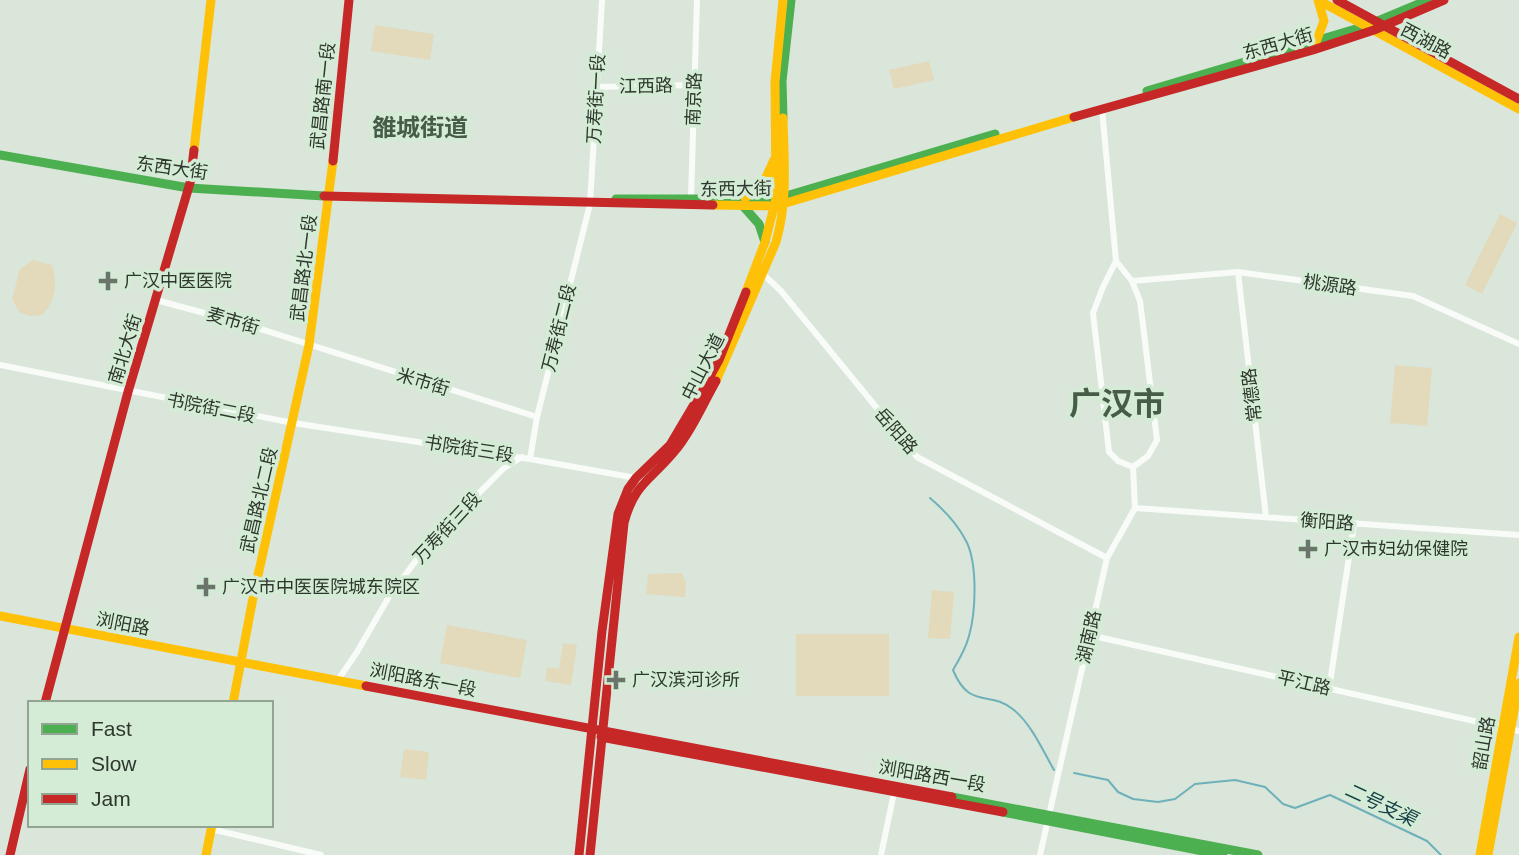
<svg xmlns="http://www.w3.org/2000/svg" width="1519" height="855" viewBox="0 0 1519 855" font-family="Arial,'Noto Sans SC',sans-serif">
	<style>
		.green { fill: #e3d9bb }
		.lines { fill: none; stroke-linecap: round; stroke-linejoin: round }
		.stream { stroke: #6eb1ba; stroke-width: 2 }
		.street { stroke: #f9fbf9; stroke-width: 6 }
		.fast { stroke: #4caf50; stroke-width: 9 }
		.slow { stroke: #ffc107; stroke-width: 9 }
		.jam { stroke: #c62828; stroke-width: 9 }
		.poi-dot { fill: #6a746a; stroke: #d4ecd5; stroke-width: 2.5 }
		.labels { text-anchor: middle; stroke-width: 7; stroke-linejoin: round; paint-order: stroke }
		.street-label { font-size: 18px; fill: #2e372e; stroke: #d4ecd5 }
		.poi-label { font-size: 18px; fill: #2e372e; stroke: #d4ecd5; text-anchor: start }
		.water-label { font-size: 19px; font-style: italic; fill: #174048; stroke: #d4ecd5 }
		.district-label { font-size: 24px; font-weight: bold; fill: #475b48; stroke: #d4ecd5 }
		.town-label { font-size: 32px; font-weight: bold; fill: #475b48; stroke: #d4ecd5 }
	</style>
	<rect width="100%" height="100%" fill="#dae6da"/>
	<path class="green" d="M375,25L434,34L430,60L371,51Z
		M929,61L934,80L894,89L889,70Z
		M1500,214L1517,223L1482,294L1465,285Z
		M33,260L52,265C58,284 56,301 42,315L29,316L19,312L12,299L20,269Z
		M1395,365L1432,368L1427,426L1390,423Z
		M682,573L686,583L685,597L646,594L648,574Z
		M932,590L954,592L950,639L928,638Z
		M447,625L527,640L520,678L440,663Z
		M796,634H889V696H796Z
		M563,643L577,645L571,685L545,681L547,667L559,669Z
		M404,749L429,752L426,780L400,777Z"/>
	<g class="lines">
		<path class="stream" d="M930,498C944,510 956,522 965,539C978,561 976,611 969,636C966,648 959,660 953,670C970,711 989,689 1014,710C1032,725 1043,751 1054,770
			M1074,773L1108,780L1118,792L1133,799L1158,802L1175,799L1195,784L1235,780L1265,787L1283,804L1295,808L1330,795L1427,841L1441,855"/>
		<path class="street" d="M597,87L695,85
			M691,199L697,0
			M1116,261L1132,281L1140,301L1157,440L1148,456L1133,467
			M1238,272L1266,517
			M763,274L781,291L917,457L1107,558
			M1132,281L1238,272L1413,296L1519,344
			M156,300L245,324L537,417
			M0,365L293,423L530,459L636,478L643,481
			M530,459L537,417L590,204L602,0
			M1135,508L1519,535
			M1089,635L1519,731
			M338,680L357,652L390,595L430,542L504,468L522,457
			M1329,689L1354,524
			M211,829L321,855
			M881,855L895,788
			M1040,855L1107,558L1135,508L1133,467L1118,461L1109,452L1093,313L1103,287L1116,261L1102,109"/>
		<path class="fast" d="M1147,91L1366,26L1428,0
			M783,118L782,81L791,0
			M0,155L189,188L324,196
			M616,199H776L995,134
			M743,206L759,224L765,242
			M952,797L1258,855
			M1003,812L1223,855"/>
		<path class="slow" d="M1318,0L1519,109
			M1316,42L1324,21L1318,0
			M194,150L211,0
			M745,198L762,186L774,160
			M713,205L776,206L1074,117
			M746,292L765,242L776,199L775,82L783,0
			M716,381L776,242C788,201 784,160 783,118
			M0,616L366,686
			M233,703L253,598L309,345L333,161
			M206,855L212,825
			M1480,855L1519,637
			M1488,855L1519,683"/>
		<path class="jam" d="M1337,0L1519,99
			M1074,117L1313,50L1374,30L1444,0
			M333,161L349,0
			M324,196L713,205
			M366,686L952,797
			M45,703L128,392L190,183L194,150
			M601,737L1003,812
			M10,855L30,769
			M579,855L602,631L618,514L628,489L636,478L670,445L699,396L719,360L746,292
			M590,855L624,523C634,484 650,481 674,452C691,432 703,404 716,381"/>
	</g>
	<g class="poi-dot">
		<path d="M104.5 270.5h7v7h7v7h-7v7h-7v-7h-7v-7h7z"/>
		<path d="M1304.5 538.5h7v7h7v7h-7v7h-7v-7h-7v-7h7z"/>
		<path d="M202.5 576.5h7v7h7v7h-7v7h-7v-7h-7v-7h7z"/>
		<path d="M612.5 669.5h7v7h7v7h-7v7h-7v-7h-7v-7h7z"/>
	</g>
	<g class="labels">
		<g class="street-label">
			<text transform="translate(1426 41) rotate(28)" y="6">西湖路</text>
			<text transform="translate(1278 44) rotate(-16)" y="6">东西大街</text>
			<text transform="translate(646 86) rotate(-1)" y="6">江西路</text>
			<text transform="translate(323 96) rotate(-84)" y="6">武昌路南一段</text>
			<text transform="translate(596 99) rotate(-87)" y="6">万寿街一段</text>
			<text transform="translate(694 99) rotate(-88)" y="6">南京路</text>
			<text transform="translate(172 168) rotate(8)" y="6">东西大街</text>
			<text transform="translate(736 189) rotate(-1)" y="6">东西大街</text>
			<text transform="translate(304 268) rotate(-83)" y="6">武昌路北一段</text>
			<text transform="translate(1330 285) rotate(8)" y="6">桃源路</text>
			<text transform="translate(233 321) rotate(16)" y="6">麦市街</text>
			<text transform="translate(559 328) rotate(-76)" y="6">万寿街二段</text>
			<text transform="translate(125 349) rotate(-73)" y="6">南北大街</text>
			<text transform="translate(703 367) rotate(-63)" y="6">中山大道</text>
			<text transform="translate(423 382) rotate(17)" y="6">米市街</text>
			<text transform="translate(1252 395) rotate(-97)" y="6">常德路</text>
			<text transform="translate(211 408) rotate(11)" y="6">书院街二段</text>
			<text transform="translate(896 431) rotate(49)" y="6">岳阳路</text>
			<text transform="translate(469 449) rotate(9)" y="6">书院街三段</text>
			<text transform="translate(259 500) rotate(-77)" y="6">武昌路北二段</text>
			<text transform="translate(1327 522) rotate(4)" y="6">衡阳路</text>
			<text transform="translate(447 528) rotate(-47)" y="6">万寿街三段</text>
			<text transform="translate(123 624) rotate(11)" y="6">浏阳路</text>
			<text transform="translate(1089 637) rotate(-77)" y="6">湖南路</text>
			<text transform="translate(423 680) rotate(11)" y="6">浏阳路东一段</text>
			<text transform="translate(1304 683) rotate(13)" y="6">平江路</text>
			<text transform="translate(1484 743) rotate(-80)" y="6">韶山路</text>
			<text transform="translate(932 776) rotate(10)" y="6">浏阳路西一段</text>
		</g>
		<g class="poi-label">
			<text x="124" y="287">广汉中医医院</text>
			<text x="1324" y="555">广汉市妇幼保健院</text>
			<text x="222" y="593">广汉市中医医院城东院区</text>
			<text x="632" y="686">广汉滨河诊所</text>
		</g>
		<g class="water-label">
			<text transform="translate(1381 804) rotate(25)" y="7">二号支渠</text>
		</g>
		<g class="district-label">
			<text x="420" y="136">雒城街道</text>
		</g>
		<g class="town-label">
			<text x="1117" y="415">广汉市</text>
		</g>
	</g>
	<rect x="28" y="701" width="245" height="126" fill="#d4ecd5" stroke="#92a492" stroke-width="2"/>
	<rect x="42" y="724" width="35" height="10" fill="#4caf50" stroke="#92a492" stroke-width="2"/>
	<text x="91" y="736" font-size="21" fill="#2e372e">Fast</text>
	<rect x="42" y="759" width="35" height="10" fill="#ffc107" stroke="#92a492" stroke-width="2"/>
	<text x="91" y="771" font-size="21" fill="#2e372e">Slow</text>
	<rect x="42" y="794" width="35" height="10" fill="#c62828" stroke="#92a492" stroke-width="2"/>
	<text x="91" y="806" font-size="21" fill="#2e372e">Jam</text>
</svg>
